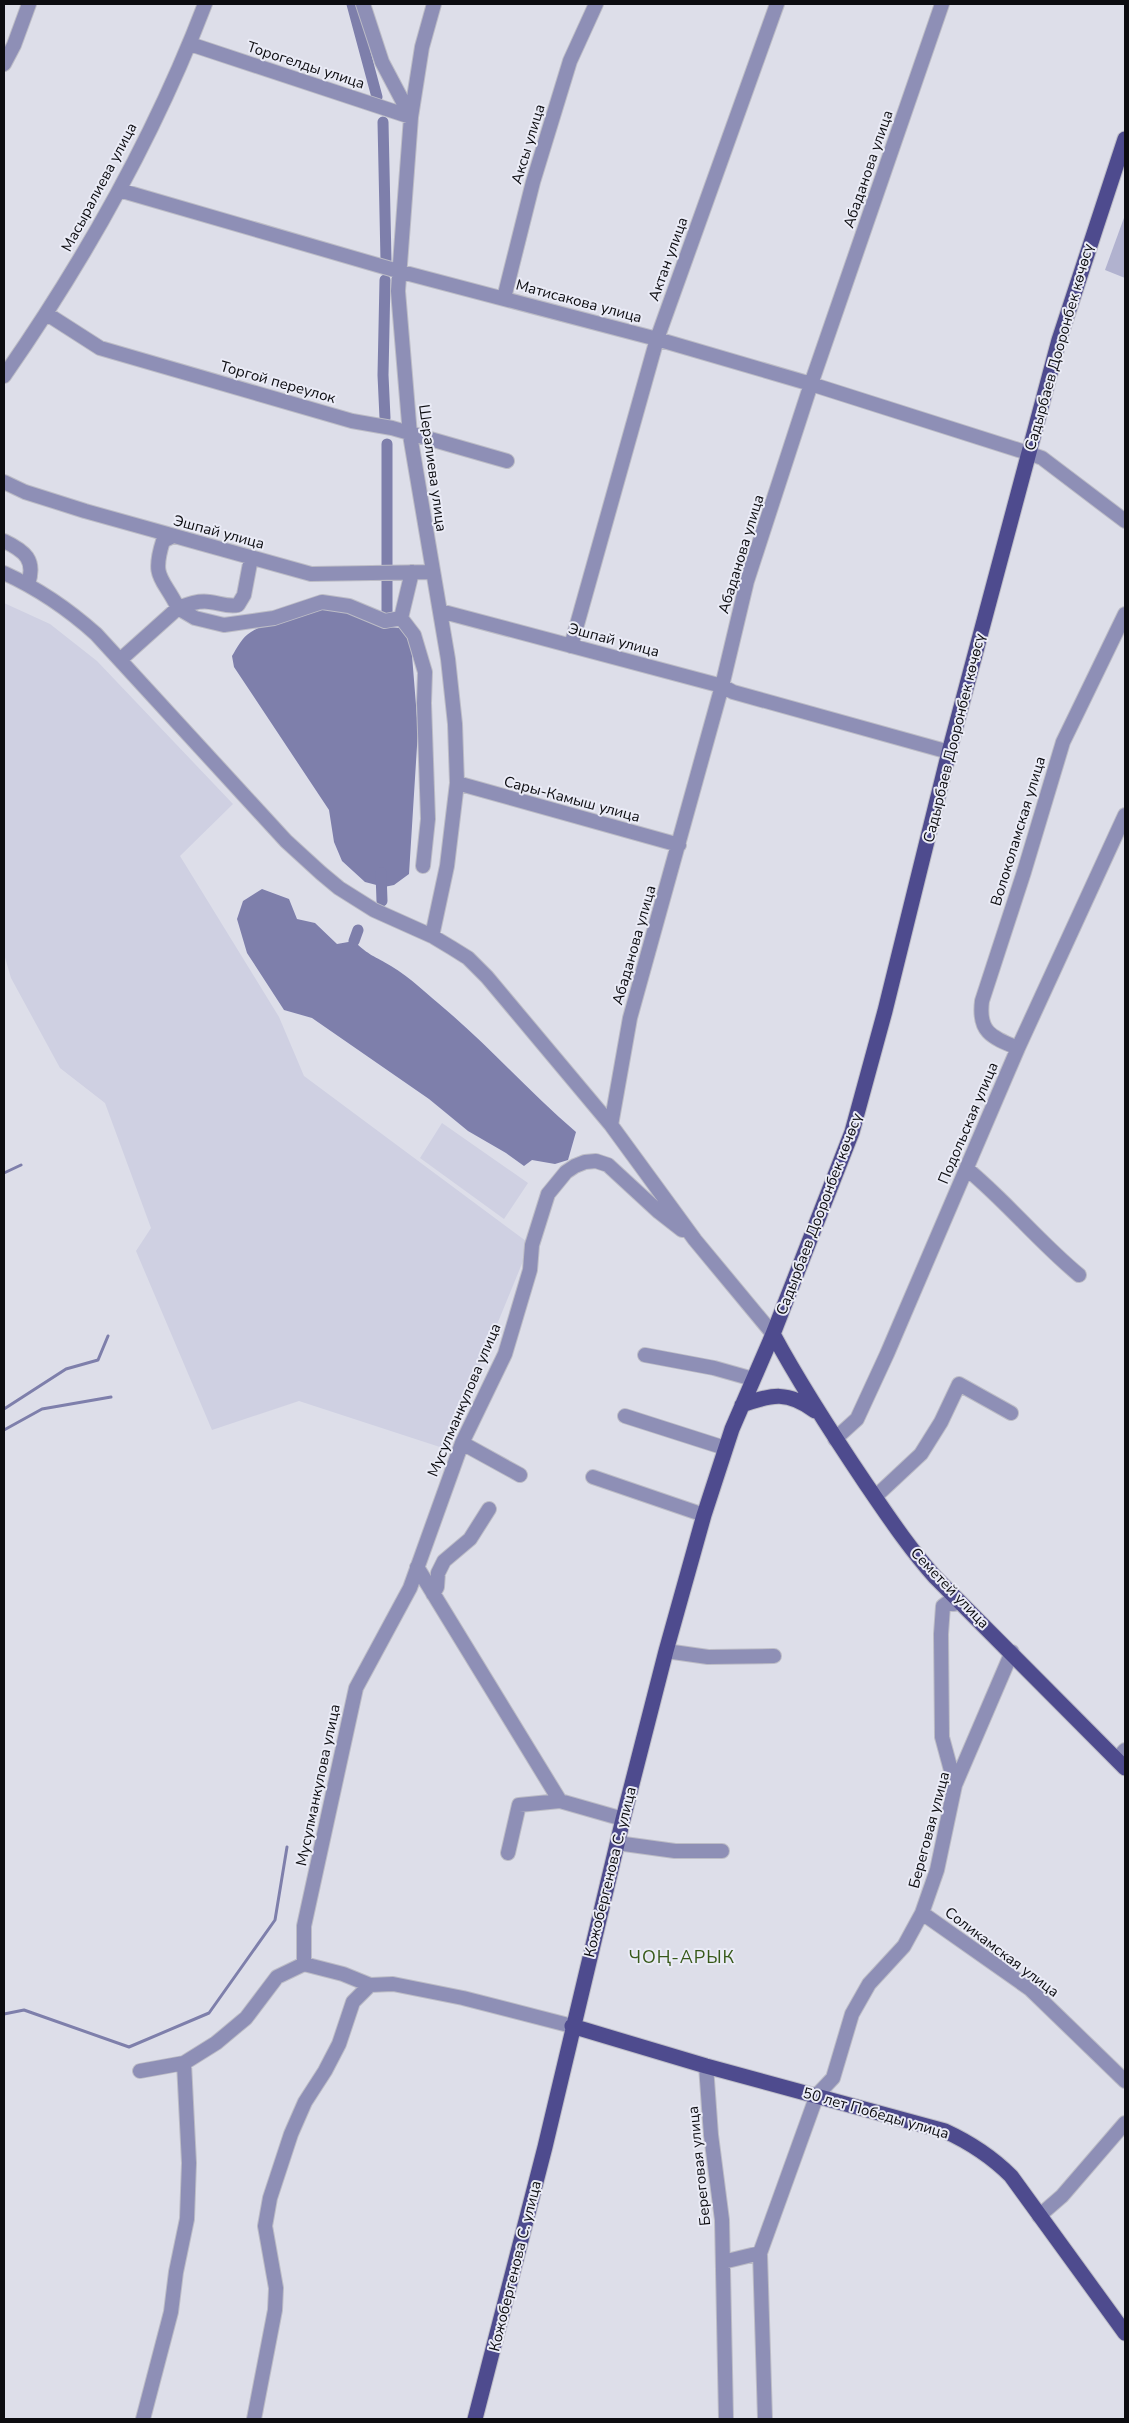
<svg xmlns="http://www.w3.org/2000/svg" width="1129" height="2423" viewBox="0 0 1129 2423" font-family="'Nunito Sans',sans-serif">
	<style>
		.built { fill: #cfd0e2 }
		.green { fill: #b1b2cf }
		.water { fill: #7e7fab }
		.lines { fill: none; stroke-linecap: round; stroke-linejoin: round }
		.stream { stroke: #7e7fab; stroke-width: 3 }
		.canal { stroke: #7e7fab; stroke-width: 11 }
		.minor-casing { stroke: #bcbcc6; stroke-width: 16 }
		.major-casing { stroke: #bcbcc6; stroke-width: 17 }
		.minor { stroke: #8e8fb6; stroke-width: 14 }
		.major { stroke: #4e4b8e; stroke-width: 15 }
		.labels { text-anchor: middle; stroke-width: 4; stroke-linejoin: round; paint-order: stroke }
		.street-label { font-size: 15px; fill: #0c0c10; stroke: #eaebf6 }
		.quarter-label { font-size: 18px; letter-spacing: 1px; fill: #375919; stroke: #eaebf6 }
	</style>
	<rect width="100%" height="100%" fill="#dddee9"/>
	<path class="built" d="M4,603L50,624L97,661L233,804L180,856L279,1017L304,1076L530,1244L446,1449L299,1401L212,1430L136,1251L151,1228L105,1103L60,1068L11,978L4,954Z
		M442,1123L528,1183L504,1219L420,1158Z"/>
	<path class="green" d="M1125,215V278L1105,270Z"/>
	<path class="water" d="M337,607L389,627L400,628L411,643L418,730L409,874L394,885L384,887L365,882L342,861L334,842L329,810L234,667L232,656C237,648 242,637 251,632C277,616 307,611 337,607Z
		M262,889L289,899L297,919L315,923L337,944L354,941C369,956 375,956 391,966C410,977 428,995 445,1009C491,1048 530,1093 576,1132L568,1160L555,1164L532,1160L524,1166L506,1153L468,1131L429,1099L312,1018L284,1010L247,953L237,919L243,901Z"/>
	<g class="lines">
		<path class="stream" d="M4,1173L21,1165
			M4,1409L66,1369L98,1360L108,1336
			M4,1430L42,1409L111,1397
			M4,2014L24,2010L129,2047L209,2013L275,1920L287,1847"/>
		<path class="canal" d="M352,4L377,97
			M383,122L386,260
			M385,418L383,375L385,280
			M387,444V617
			M381,873L382,901
			M354,941L358,930"/>
		<defs>
			<path id="minor" d="M363,4L382,62L411,117
				M190,44L411,117
				M4,64L14,45L29,4
				M119,190L398,271L657,339L811,384L1028,453L1042,458L1125,521
				M504,298L533,182L570,61L596,4
				M47,314L100,348L352,421L392,428L507,461
				M4,376C84,261 155,135 205,4
				M4,482L25,492L85,511L311,574L432,572
				M173,536L163,541C151,579 163,577 178,608C188,604 199,600 210,602C220,603 227,607 238,605L244,595L251,558
				M4,541C25,551 36,560 28,584
				M412,572L401,618L414,635L425,672L424,703L428,819L423,866
				M4,573C39,589 67,608 96,634L286,841L321,873L339,888L374,910L432,936L452,948L468,958L487,977L611,1125L695,1240L773,1334
				M440,611L722,686L733,692L949,752
				M571,646L657,339L777,4
				M120,660L178,608L195,618L224,625L274,618L322,602L349,606L385,621L401,618
				M457,783L679,845
				M432,936L447,866L457,783L455,724L448,659L410,435L398,291L411,117L422,47L434,4
				M1018,1048C991,1037 978,1032 982,1001L1024,872L1063,742L1125,614
				M611,1125L630,1018L722,686L747,581L811,384L942,4
				M967,1169C1007,1202 1039,1242 1079,1275
				M645,1355L714,1368L753,1379
				M625,1416L725,1448
				M835,1439L857,1419L887,1354L1018,1048L1125,815
				M462,1443L520,1475
				M593,1477L704,1515
				M875,1497L921,1454L941,1422L959,1384L1011,1413
				M417,1567L560,1801L623,1819
				M433,1594L437,1587L438,1573L444,1561L470,1539L489,1509
				M666,1651L708,1657L774,1656
				M1117,1759L1125,1750
				M955,1785L942,1737L941,1634L943,1606L947,1603L954,1604L958,1601
				M617,1843L675,1851H722
				M508,1853L519,1805L560,1801
				M922,1913L1030,1989L1125,2081
				M304,1964V1926L356,1688L410,1588L462,1443L505,1354L530,1270L532,1245L548,1194L566,1172L575,1166L585,1162L596,1161L608,1165L659,1212L682,1230
				M706,2066L711,2135L722,2220L726,2419
				M140,2071L184,2063L216,2043L246,2018L277,1977L304,1964L343,1974L370,1985L393,1984L463,1998L572,2026
				M1039,2216L1062,2196L1125,2123
				M760,2253L765,2419
				M723,2262L760,2253L817,2095L833,2078L852,2014L869,1984L904,1946L922,1913L937,1870L955,1785L1012,1652
				M143,2419L171,2312L176,2272L187,2219L189,2163L184,2063
				M254,2419L275,2310L276,2288L265,2226L270,2198L291,2134L305,2102L325,2071L339,2044L353,2002L370,1985"/>
			<path id="major" d="M773,1334C801,1386 833,1435 866,1484C888,1516 909,1548 935,1577L1125,1768
				M742,1405C772,1394 788,1391 815,1411
				M572,2026L706,2066L945,2131C971,2143 991,2156 1011,2176L1125,2333
				M475,2419L545,2147L623,1819L666,1651L704,1515L732,1429L773,1334L852,1132L885,1011L949,752L1059,340L1125,139"/>
		</defs>
		<use href="#minor" class="minor-casing"/>
		<use href="#major" class="major-casing"/>
		<use href="#minor" class="minor"/>
		<use href="#major" class="major"/>
	</g>
	<g class="labels">
		<g class="street-label">
			<text transform="translate(306 65) rotate(18)" y="5">Торогелды улица</text>
			<text transform="translate(528 144) rotate(-73)" y="5">Аксы улица</text>
			<text transform="translate(868 169) rotate(-71)" y="5">Абаданова улица</text>
			<text transform="translate(99 187) rotate(-62)" y="5">Масыралиева улица</text>
			<text transform="translate(668 259) rotate(-70)" y="5">Актан улица</text>
			<text transform="translate(579 301) rotate(15)" y="5">Матисакова улица</text>
			<text transform="translate(1059 347) rotate(-74)" y="5">Садырбаев Дооронбек көчөсү</text>
			<text transform="translate(278 382) rotate(16)" y="5">Торгой переулок</text>
			<text transform="translate(433 468) rotate(82)" y="5">Шералиева улица</text>
			<text transform="translate(219 532) rotate(15)" y="5">Эшпай улица</text>
			<text transform="translate(741 554) rotate(-73)" y="5">Абаданова улица</text>
			<text transform="translate(614 640) rotate(15)" y="5">Эшпай улица</text>
			<text transform="translate(954 738) rotate(-76)" y="5">Садырбаев Дооронбек көчөсү</text>
			<text transform="translate(572 799) rotate(15)" y="5">Сары-Камыш улица</text>
			<text transform="translate(1018 831) rotate(-73)" y="5">Волоколамская улица</text>
			<text transform="translate(634 945) rotate(-74)" y="5">Абаданова улица</text>
			<text transform="translate(968 1123) rotate(-67)" y="5">Подольская улица</text>
			<text transform="translate(819 1214) rotate(-69)" y="5">Садырбаев Дооронбек көчөсү</text>
			<text transform="translate(464 1400) rotate(-67)" y="5">Мусулманкулова улица</text>
			<text transform="translate(950 1588) rotate(46)" y="5">Семетей улица</text>
			<text transform="translate(318 1785) rotate(-78)" y="5">Мусулманкулова улица</text>
			<text transform="translate(929 1830) rotate(-75)" y="5">Береговая улица</text>
			<text transform="translate(610 1872) rotate(-76)" y="5">Кожобергенова С. улица</text>
			<text transform="translate(1002 1952) rotate(37)" y="5">Соликамская улица</text>
			<text transform="translate(876 2113) rotate(16)" y="5">50 лет Победы улица</text>
			<text transform="translate(699 2166) rotate(-96)" y="5">Береговая улица</text>
			<text transform="translate(515 2266) rotate(-76)" y="5">Кожобергенова С. улица</text>
		</g>
		<g class="quarter-label">
			<text x="682" y="1963">ЧОҢ-АРЫК</text>
		</g>
	</g>
	<rect width="1129" height="2423" fill="none" stroke="#0c0c10" stroke-width="10"/>
</svg>
